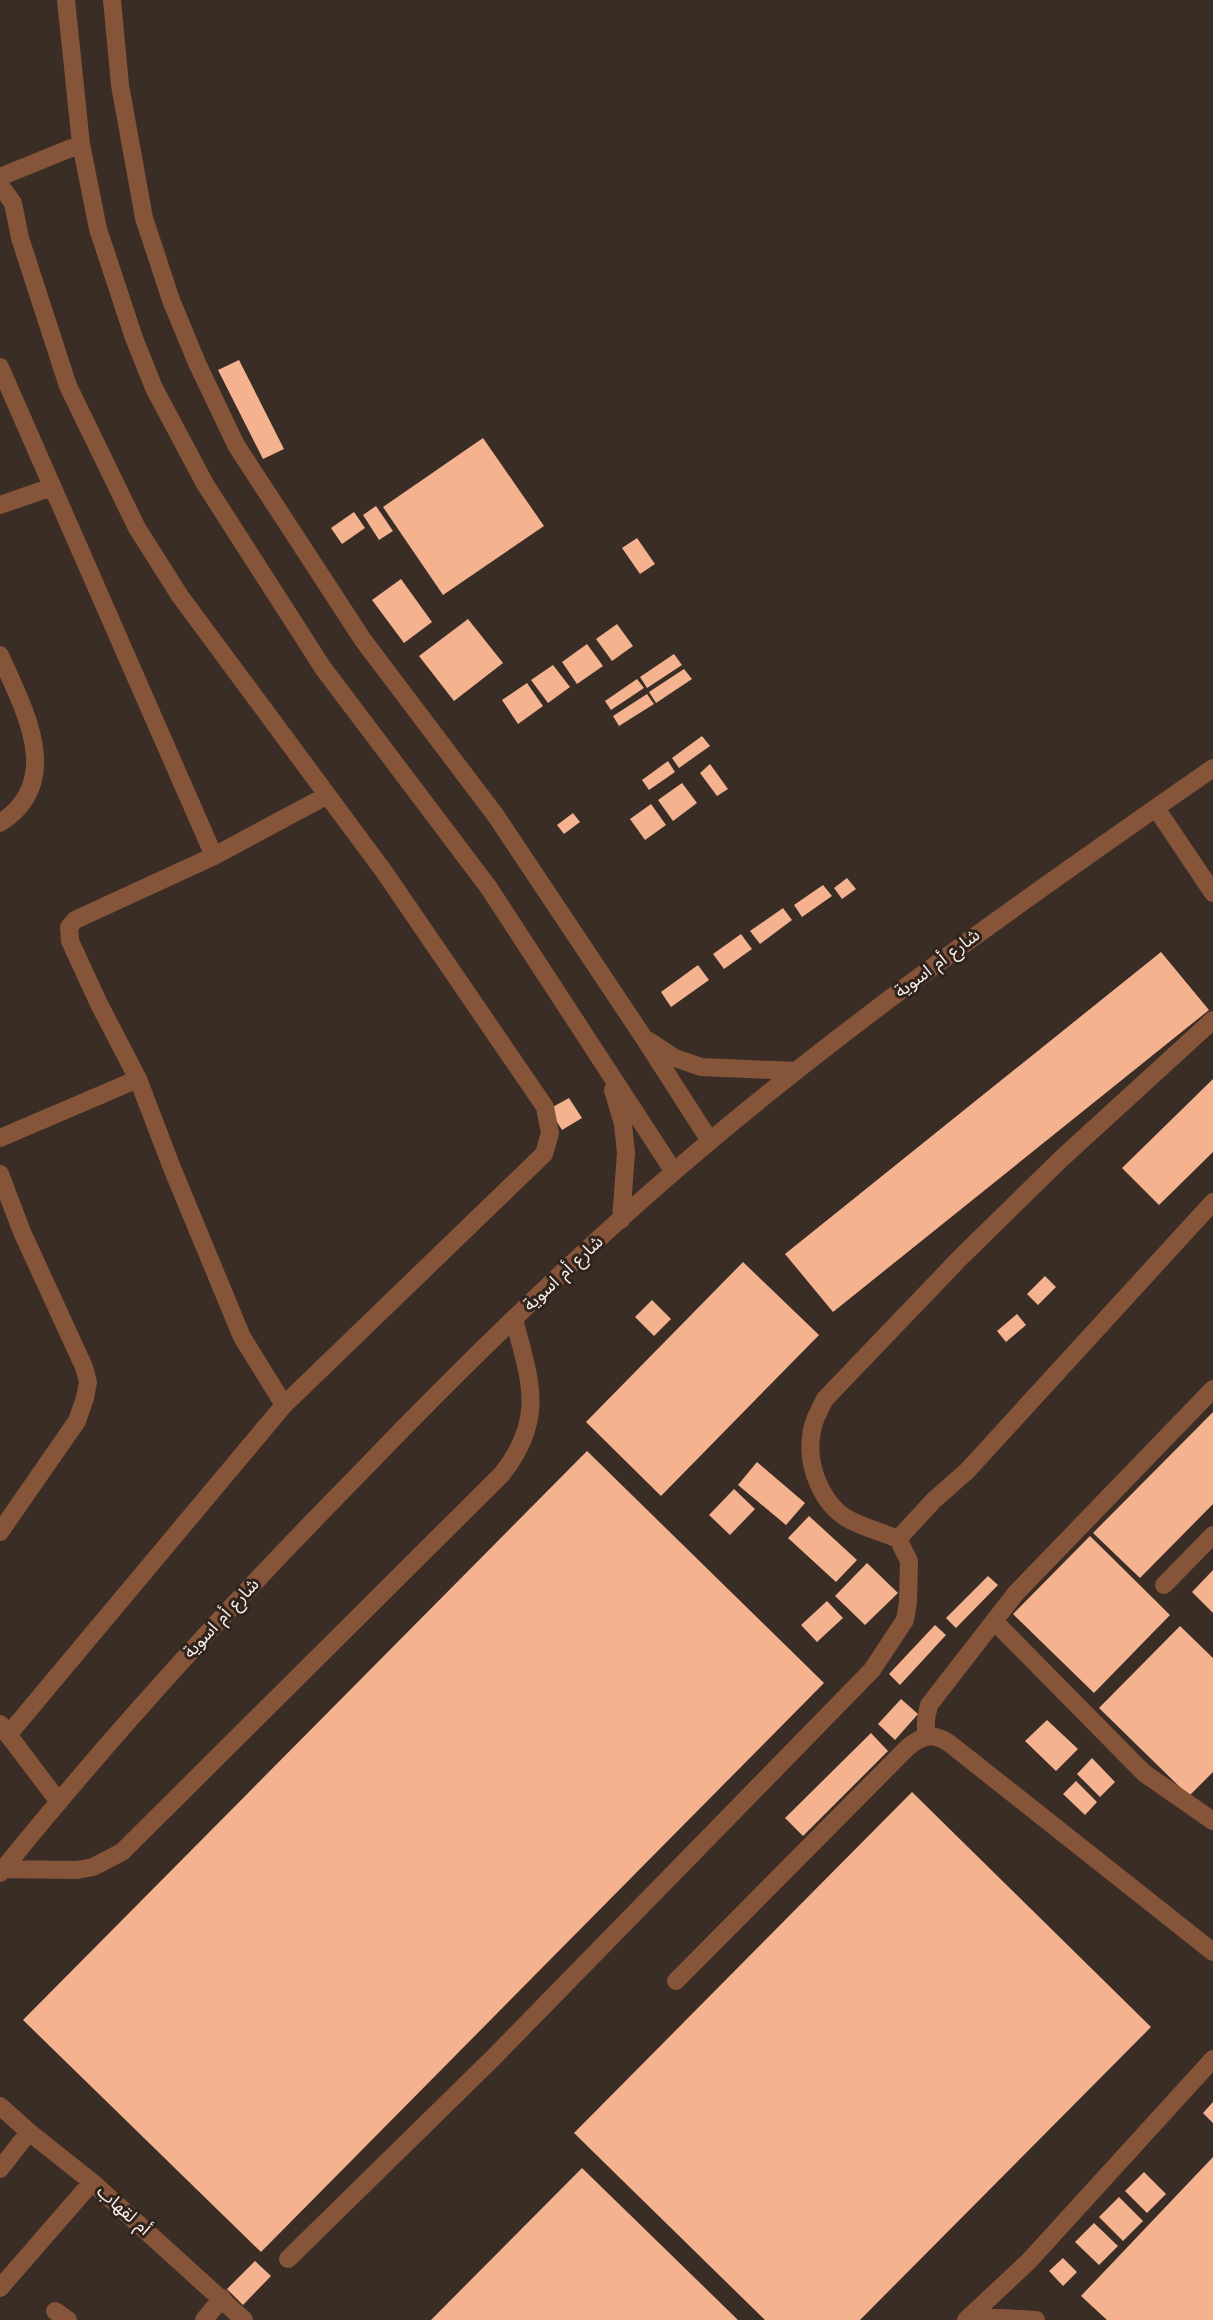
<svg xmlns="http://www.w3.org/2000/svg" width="1213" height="2320" viewBox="0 0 1213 2320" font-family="'Work Sans','Noto Sans Arabic',sans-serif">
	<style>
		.building { fill: #f5b28f }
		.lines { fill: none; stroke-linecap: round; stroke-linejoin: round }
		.minor { stroke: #865439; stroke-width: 18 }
		.labels { text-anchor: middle; stroke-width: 6; stroke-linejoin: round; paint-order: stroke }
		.street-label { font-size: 18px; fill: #f8efeb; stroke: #30231c }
	</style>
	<rect width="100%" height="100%" fill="#3a2d26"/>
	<path class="building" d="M239,360L284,449L263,459L218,370Z
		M483,438L544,526L443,595L383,507Z
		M376,506L393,531L379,540L363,515Z
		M354,512L365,528L342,544L331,528Z
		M637,538L655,564L640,574L622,548Z
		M401,579L432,622L404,643L372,600Z
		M468,619L503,663L454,701L419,656Z
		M617,624L633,646L612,661L596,639Z
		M587,644L603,666L577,684L562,662Z
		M674,654L682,665L647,688L640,677Z
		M553,665L570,687L548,703L531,680Z
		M684,669L692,679L656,703L649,692Z
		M637,679L644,688L611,710L605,701Z
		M527,683L543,706L518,724L502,700Z
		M647,694L654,704L619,726L613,716Z
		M702,736L710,746L679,768L672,758Z
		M668,761L675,772L649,790L642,780Z
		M710,764L728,789L717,796L700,773Z
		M682,783L697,803L673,821L658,800Z
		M651,804L666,825L645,840L630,819Z
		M573,813L580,822L564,834L557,825Z
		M847,878L856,889L842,899L834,888Z
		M823,885L832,896L802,917L794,905Z
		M783,908L792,920L760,944L750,931Z
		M741,934L752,949L724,969L713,954Z
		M1161,952L1209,1010L833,1312L785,1254Z
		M698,965L709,980L671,1007L661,992Z
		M1213,1079V1152L1159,1205L1122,1168Z
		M569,1098L582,1118L562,1130L549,1109Z
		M743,1262L819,1335L661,1496L586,1422Z
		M1045,1276L1056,1287L1038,1305L1027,1294Z
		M652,1300L671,1319L654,1336L635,1317Z
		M1017,1314L1026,1325L1006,1342L997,1331Z
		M1213,1412V1504L1140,1578L1093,1533Z
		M587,1451L824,1683L261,2252L23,2020Z
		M757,1462L805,1503L786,1525L738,1485Z
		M734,1489L755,1509L730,1535L709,1515Z
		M809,1516L857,1560L836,1582L788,1538Z
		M1090,1536L1170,1615L1094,1693L1013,1614Z
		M867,1563L898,1593L865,1625L835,1596Z
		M1213,1570V1613L1192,1592Z
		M988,1576L998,1585L956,1628L946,1618Z
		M827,1601L843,1618L817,1642L801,1625Z
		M935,1625L946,1635L900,1685L889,1674Z
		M1180,1626L1213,1658V1772L1189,1796L1099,1708Z
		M901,1699L918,1714L895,1740L878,1724Z
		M1047,1720L1078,1749L1056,1771L1025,1741Z
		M871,1733L888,1751L803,1836L785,1818Z
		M1092,1758L1115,1782L1100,1797L1077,1774Z
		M1076,1781L1097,1802L1085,1815L1063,1794Z
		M912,1792L1151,2027L860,2320H765L574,2133Z
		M1213,2102V2123L1203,2113Z
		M1213,2157V2320H1107L1081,2296Z
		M582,2168L738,2320H431Z
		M1144,2172L1166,2194L1147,2213L1125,2191Z
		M1119,2197L1143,2221L1123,2241L1099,2217Z
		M1094,2223L1118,2246L1099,2265L1075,2242Z
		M1063,2258L1077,2272L1063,2286L1049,2271Z
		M255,2261L271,2276L243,2305L227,2289Z"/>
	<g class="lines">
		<path class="minor" d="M66,0L81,144L98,229L134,338L154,388L205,484L323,668L489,888L674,1172
			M112,0L120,85L144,218L171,300L197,363L236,445L363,640L496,816L644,1038L710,1141
			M0,177L81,144
			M0,185L13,203L20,238L68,386L137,528L180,596L385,873L545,1107L550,1133L544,1154L284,1405L8,1735
			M0,367L214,856
			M0,505L52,487
			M0,655C23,708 66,781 0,823
			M1156,808L1213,893
			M1213,1020L1061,1159L960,1258L825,1399C819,1411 812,1423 811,1437C807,1468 823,1506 850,1520C863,1527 884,1533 898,1539L934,1500L967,1471L1213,1202
			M649,1041L675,1058L701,1067L796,1071
			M613,1090L623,1124L626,1153L621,1220
			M0,1138L138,1079
			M0,1174L22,1232L84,1367L88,1382L85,1398L77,1421L0,1532
			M284,1405L242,1337L172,1168L138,1079L99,1004L70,941L69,927L75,920L214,856L326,796
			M1164,1585L1213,1535
			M994,1621L1144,1773L1213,1821
			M0,1724L59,1802
			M926,1736V1719L929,1705L1016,1593L1213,1389
			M3,1869L77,1870L93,1867L122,1852L502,1474C546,1418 530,1381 514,1319
			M0,1873C113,1733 234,1601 360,1473C461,1368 566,1265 676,1170C846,1023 1030,896 1213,768
			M676,1981L907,1748C921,1736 932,1732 949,1743L1213,1952
			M0,2106L29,2132L92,2182L244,2320
			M0,2169L29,2132
			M288,2259L493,2058L872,1670L905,1620L908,1602L909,1561L898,1539
			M0,2288L92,2182
			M55,2311L68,2320
			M970,2316L1036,2320
			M204,2320L222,2298
			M966,2320L1029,2261L1213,2059"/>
	</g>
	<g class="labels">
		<g class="street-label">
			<text transform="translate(937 963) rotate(-37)" y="6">شارع أم اسوية</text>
			<text transform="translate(563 1273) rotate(-43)" y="6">شارع أم اسوية</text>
			<text transform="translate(221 1618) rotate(-47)" y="6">شارع أم اسوية</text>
			<text transform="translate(124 2210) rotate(42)" y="6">أم لقهاب</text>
		</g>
	</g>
</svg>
